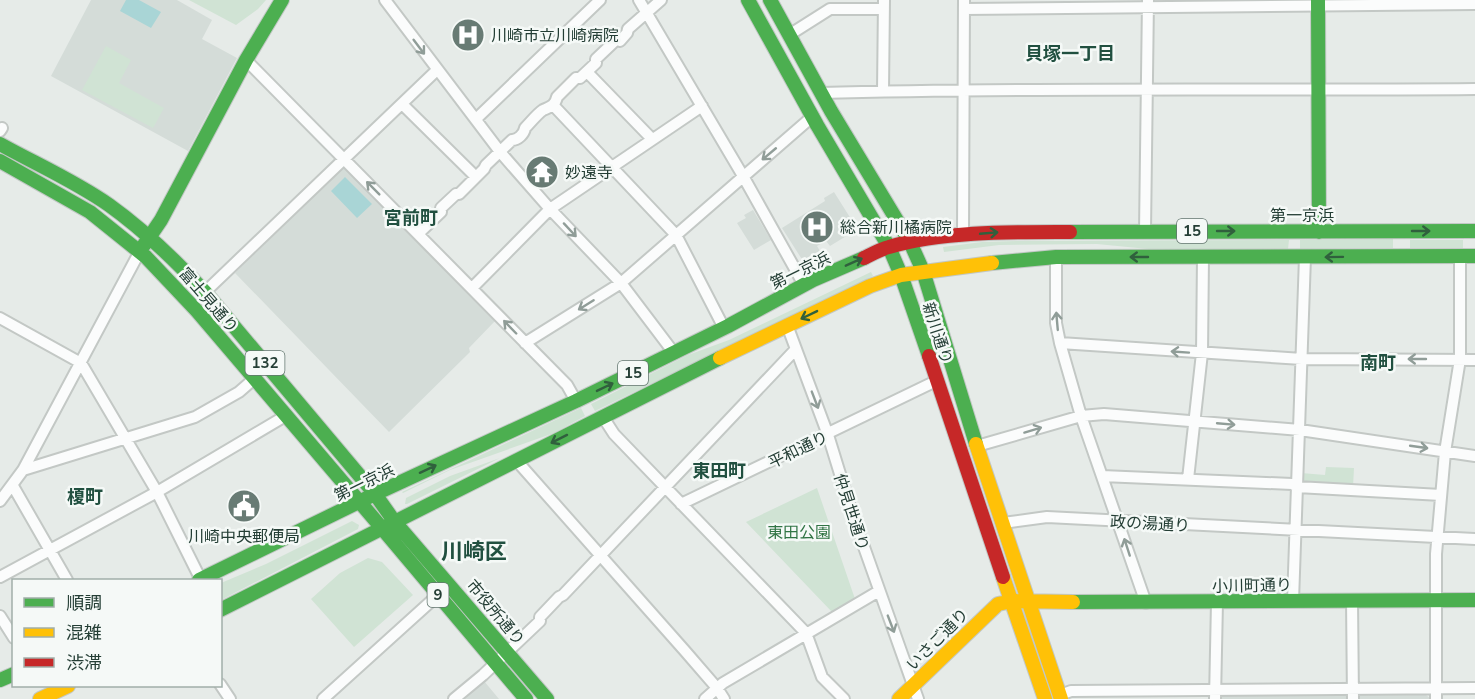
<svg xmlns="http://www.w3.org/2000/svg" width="1475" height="699" viewBox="0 0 1475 699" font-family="'Nunito Sans','Noto Sans JP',sans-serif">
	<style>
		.built { fill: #d4dcd8 }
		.green { fill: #d0e3d4 }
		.water { fill: #a9d5d6 }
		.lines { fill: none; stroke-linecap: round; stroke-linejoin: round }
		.street-casing { stroke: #c3c8c5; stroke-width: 14 }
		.fast-casing { stroke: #c2c8c5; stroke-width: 16 }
		.slow-casing { stroke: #c2c8c5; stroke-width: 16 }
		.jam-casing { stroke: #c2c8c5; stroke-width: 16 }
		.street { stroke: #fbfcfc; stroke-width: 10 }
		.fast { stroke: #4caf50; stroke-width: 14 }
		.slow { stroke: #ffc107; stroke-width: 14 }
		.jam { stroke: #c62828; stroke-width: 14 }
		.oneway { stroke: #909d98 }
		.oneway2 { stroke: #30603d }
		.labels { text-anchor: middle; stroke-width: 5; stroke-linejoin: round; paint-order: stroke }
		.shield { fill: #f5f9f7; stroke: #63766f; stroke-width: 1.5 }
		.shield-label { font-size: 15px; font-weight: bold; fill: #243e35 }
		.poi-label { font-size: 16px; fill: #243e35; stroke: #f5f9f7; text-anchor: start }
		.street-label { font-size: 16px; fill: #243e35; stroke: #f5f9f7 }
		.park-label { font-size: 16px; fill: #307444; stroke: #f5f9f7 }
		.neighbourhood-label { font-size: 18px; font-weight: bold; fill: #215040; stroke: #f5f9f7 }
		.district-label { font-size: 22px; font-weight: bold; fill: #215040; stroke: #f5f9f7 }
	</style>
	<rect width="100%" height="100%" fill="#e6ebe8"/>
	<path class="built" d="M91,0H177L212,20L202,39L237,58L188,151L51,76Z
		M342,169H347L495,321L469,348L470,352L389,432L235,273Z
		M834,192L851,219L849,221L848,235L830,246L826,241L817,246L820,251L803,261L782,228L825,201L824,198Z
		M753,210L771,240L754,250L737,223L746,218L744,215Z
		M484,681L499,699H463Z
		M1426,695L1431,699H1220L1222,696Z"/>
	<path class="green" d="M189,0H266L258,9L236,25Z
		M106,46L131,60L119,83L164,108L153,128L82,90Z
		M1393,239V248L1300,249V240Z
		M1289,240L1288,249H1148L1097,244L999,245L944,252L943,247L982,242L1016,241Z
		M1410,240H1463V248H1410Z
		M871,272L873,276L595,411L591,404L688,355L729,340Z
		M581,408L585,416L554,433L450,470L403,493L402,492Z
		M500,458L407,504H405L406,498L450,476Z
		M1326,467L1354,468L1353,487L1300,484L1301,473L1325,475Z
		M817,488L855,599L832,612L746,522Z
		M352,521L359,525L358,529L221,600V583L266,564Z
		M368,558L382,562L413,595L354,647L311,599L340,573Z"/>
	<path class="water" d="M126,0H139L161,12L151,28L120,11Z
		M345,177L372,204L357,218L331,191Z"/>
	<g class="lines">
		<defs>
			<path id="street" d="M385,0L501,153L550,209L621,283L674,353
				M639,0L743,176L804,285
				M964,9L1475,4
				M789,35L830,9H884
				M246,60L567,385L576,401
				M587,72L652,139
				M883,91L884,0
				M821,93C1039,87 1257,91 1475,89
				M402,104L476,177
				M553,105L676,235L724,328
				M476,119L600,0
				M0,131L2,128
				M1145,231L1148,0
				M419,233L441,212V208L456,194H459L484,169L486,165L512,140C518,140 524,134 525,128C530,123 537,114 543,110C550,107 555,106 557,97L576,78H580L596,63V59L616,40L620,41L627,33L628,29L661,0
				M963,235L964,0
				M1056,257V323L1060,343L1081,416L1146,603
				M472,288L550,209L702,106
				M205,292L437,70
				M0,318L81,363L157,492L201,580
				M787,325L828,435L853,516L918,699
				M525,343L621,283L813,116
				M1060,343L1302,359L1475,360
				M603,417L614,434L806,633L822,677L844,699
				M977,446L1081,416L1104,414L1300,430L1475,456
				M516,460L685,651L717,688L724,699
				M23,470L195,417L239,392L255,378
				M1102,476L1292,484L1297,487L1441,495
				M1188,479L1202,353L1203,257
				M13,486L67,580
				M0,501L23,470L140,251
				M681,504L936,381
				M1003,523L1047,517L1475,539
				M0,577L157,492L287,415
				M1352,600L1353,699
				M1293,601L1305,257
				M0,616L14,638
				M220,684L230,699
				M1060,695L1071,691L1475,688
				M323,699L438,595
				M454,699L483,675L540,621V617L559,597L563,595L796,349
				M705,699L723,683L879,591
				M1215,699L1217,602
				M1436,699V554L1445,452L1460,359V256"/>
			<path id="fast" d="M748,0L817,125L889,247L901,275L929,356
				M770,0L831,111L910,242L923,271L976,444
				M1318,0L1319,232
				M0,144C36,164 75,181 109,205C144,230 176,261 205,292L375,494L394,521
				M0,161L90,212L146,257L197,311L381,527
				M1070,232L1475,231
				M144,245L161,220L246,60L282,0
				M992,263L1056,257L1475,256
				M394,521L547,699
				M381,527L526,699
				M199,580L375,494L576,401L728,326L813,280L864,258
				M1073,602L1475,600
				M220,610L720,358
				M0,680L14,674"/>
			<path id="slow" d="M720,358L870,286L901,275L992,263
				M976,444L1061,699
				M1003,577L1045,699
				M40,699L68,686
				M899,699L998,604L1012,601L1073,602"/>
			<path id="jam" d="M864,258C872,254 881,249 889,247C943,231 1014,232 1070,232
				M929,356L1003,577"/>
		</defs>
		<use href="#street" class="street-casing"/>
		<use href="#fast" class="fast-casing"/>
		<use href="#slow" class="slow-casing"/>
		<use href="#jam" class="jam-casing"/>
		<use href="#street" class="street"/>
		<use href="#fast" class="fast"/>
		<use href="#slow" class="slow"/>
		<use href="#jam" class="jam"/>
	</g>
	<defs><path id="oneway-shaft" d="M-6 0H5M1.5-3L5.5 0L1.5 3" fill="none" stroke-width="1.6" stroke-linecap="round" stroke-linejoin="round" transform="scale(1.5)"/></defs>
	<g class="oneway">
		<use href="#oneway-shaft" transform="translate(419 47) rotate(53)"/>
		<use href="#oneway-shaft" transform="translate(769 154) rotate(140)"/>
		<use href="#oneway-shaft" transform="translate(373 188) rotate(-135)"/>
		<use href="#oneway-shaft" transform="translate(570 230) rotate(47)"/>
		<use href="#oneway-shaft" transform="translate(586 305) rotate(148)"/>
		<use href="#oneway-shaft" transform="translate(1057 321) rotate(-95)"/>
		<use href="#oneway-shaft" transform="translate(510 327) rotate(-134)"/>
		<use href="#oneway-shaft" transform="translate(1180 352) rotate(-176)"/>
		<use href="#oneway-shaft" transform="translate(1417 359) rotate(-180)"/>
		<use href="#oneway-shaft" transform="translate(815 400) rotate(69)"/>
		<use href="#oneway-shaft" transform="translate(1226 424) rotate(5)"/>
		<use href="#oneway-shaft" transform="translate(1033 430) rotate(-17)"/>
		<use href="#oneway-shaft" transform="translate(1419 447) rotate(8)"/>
		<use href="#oneway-shaft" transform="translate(1127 547) rotate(-108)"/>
		<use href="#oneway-shaft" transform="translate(891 624) rotate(69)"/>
	</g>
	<g class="oneway2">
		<use href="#oneway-shaft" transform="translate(1226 231)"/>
		<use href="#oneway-shaft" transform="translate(1421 231)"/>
		<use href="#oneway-shaft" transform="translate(989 233) rotate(-5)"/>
		<use href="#oneway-shaft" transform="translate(1139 257) rotate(-180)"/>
		<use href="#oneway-shaft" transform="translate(1334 257) rotate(179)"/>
		<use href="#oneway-shaft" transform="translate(854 262) rotate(-24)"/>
		<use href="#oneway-shaft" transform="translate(809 315) rotate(154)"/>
		<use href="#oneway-shaft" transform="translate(605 387) rotate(-26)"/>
		<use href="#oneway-shaft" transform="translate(559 439) rotate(153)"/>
		<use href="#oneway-shaft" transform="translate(428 469) rotate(-25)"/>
	</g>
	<defs>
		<symbol id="hospital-disc" viewBox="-11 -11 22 22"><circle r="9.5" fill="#687b74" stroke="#f5f9f7"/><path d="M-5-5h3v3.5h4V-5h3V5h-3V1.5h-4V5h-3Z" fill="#fff"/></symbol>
		<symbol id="temple-disc" viewBox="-11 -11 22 22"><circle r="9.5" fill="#687b74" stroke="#f5f9f7"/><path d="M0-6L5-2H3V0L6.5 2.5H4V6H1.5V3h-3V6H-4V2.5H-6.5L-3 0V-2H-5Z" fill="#fff"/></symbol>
		<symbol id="civic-disc" viewBox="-11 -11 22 22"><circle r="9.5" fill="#687b74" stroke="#f5f9f7"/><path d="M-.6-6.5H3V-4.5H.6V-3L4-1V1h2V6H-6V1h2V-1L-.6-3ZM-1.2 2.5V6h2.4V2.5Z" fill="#fff"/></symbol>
	</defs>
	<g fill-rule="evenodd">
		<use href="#hospital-disc" x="449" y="16" width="38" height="38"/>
		<use href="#temple-disc" x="523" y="153" width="38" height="38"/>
		<use href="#hospital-disc" x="798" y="208" width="38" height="38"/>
		<use href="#civic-disc" x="225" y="487" width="38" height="38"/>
	</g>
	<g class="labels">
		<g class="shield">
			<rect x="1177" y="219" width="30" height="24" rx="4.5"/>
			<rect x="245.5" y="351" width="39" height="24" rx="4.5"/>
			<rect x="618" y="361" width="30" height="24" rx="4.5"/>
			<rect x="427.5" y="583" width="21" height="24" rx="4.5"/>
		</g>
		<g class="shield-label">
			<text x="1192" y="236">15</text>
			<text x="265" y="368">132</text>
			<text x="633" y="378">15</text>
			<text x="438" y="600">9</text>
		</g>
		<g class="poi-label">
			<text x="491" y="41">川崎市立川崎病院</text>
			<text x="565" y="178">妙遠寺</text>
			<text x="840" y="233">総合新川橘病院</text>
			<text x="244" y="542" text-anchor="middle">川崎中央郵便局</text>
		</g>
		<g class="street-label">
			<text x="1302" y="221">第一京浜</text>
			<text transform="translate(800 270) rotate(-26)" y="6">第一京浜</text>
			<text transform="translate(209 300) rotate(49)" y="6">富士見通り</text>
			<text transform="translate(938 333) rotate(72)" y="6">新川通り</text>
			<text transform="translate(798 449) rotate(-26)" y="6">平和通り</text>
			<text transform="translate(364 482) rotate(-26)" y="6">第一京浜</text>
			<text transform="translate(852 512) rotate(72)" y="6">仲見世通り</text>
			<text transform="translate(1150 523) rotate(3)" y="6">政の湯通り</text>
			<text transform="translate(1252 585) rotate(-1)" y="6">小川町通り</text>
			<text transform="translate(496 612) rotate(50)" y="6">市役所通り</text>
			<text transform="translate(937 639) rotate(-45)" y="6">いさご通り</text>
		</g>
		<g class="park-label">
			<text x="799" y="538">東田公園</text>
		</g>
		<g class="neighbourhood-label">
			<text x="1070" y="60">貝塚一丁目</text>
			<text x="411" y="224">宮前町</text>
			<text x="1378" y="369">南町</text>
			<text x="719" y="477">東田町</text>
			<text x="85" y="503">榎町</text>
		</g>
		<g class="district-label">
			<text x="474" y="559">川崎区</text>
		</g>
	</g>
	<rect x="12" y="579" width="210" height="108" fill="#f5f9f7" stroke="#a1aea9" stroke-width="1.5"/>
	<rect x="24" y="598" width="30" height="9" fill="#4caf50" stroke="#a1aea9" stroke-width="1.5"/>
	<text x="66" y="609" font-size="18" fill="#243e35">順調</text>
	<rect x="24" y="628" width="30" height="9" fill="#ffc107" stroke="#a1aea9" stroke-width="1.5"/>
	<text x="66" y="639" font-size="18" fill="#243e35">混雑</text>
	<rect x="24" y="658" width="30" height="9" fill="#c62828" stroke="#a1aea9" stroke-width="1.5"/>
	<text x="66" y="669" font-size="18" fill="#243e35">渋滞</text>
</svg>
